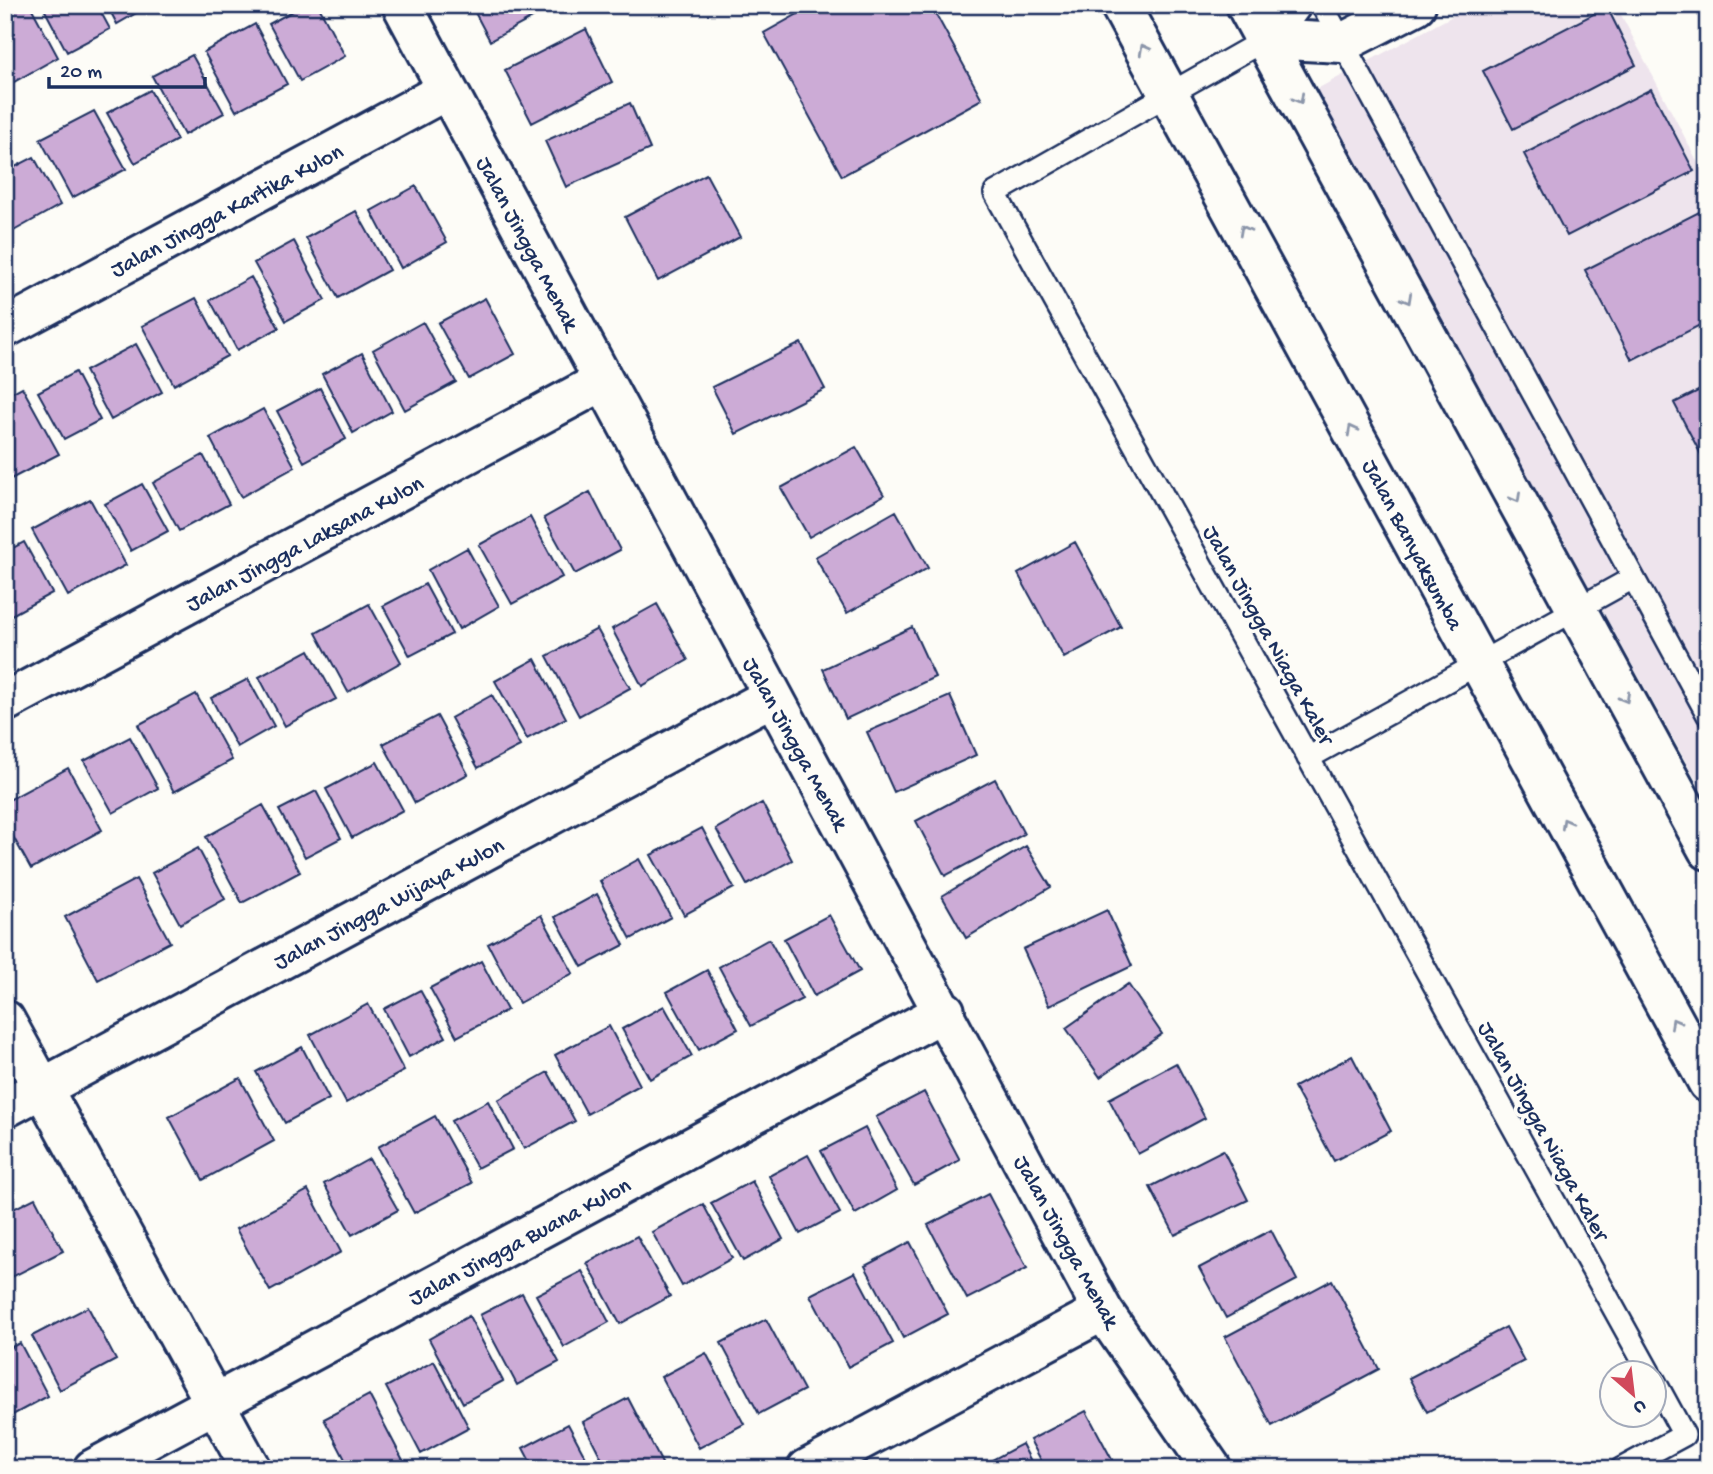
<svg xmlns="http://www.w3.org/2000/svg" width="1713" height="1474" viewBox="0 0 1713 1474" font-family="'Gochi Hand',sans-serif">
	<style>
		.built { fill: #eee4ed }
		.building { fill: #ccabd6; stroke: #1b2f5e; stroke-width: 2 }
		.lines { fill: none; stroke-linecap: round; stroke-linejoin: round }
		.service-casing { stroke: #1b2f5e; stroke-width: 26 }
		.minor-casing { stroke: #1b2f5e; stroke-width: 44 }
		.service { stroke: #fdfcf7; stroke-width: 21 }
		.minor { stroke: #fdfcf7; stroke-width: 38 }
		.oneway { stroke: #8c96aa }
		.labels { text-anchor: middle; stroke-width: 7; stroke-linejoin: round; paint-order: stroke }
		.street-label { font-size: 23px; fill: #1b2f5e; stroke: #fdfcf7 }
	</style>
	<rect width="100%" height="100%" fill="#fdfcf7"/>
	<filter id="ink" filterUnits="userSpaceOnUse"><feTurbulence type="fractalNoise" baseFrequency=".0143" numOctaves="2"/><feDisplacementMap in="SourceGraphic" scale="14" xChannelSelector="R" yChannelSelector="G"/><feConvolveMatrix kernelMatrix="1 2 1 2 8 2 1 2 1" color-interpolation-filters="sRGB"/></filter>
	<g filter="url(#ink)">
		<path class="built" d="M1473,5H1616L1708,182V802L1315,90Z"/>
		<path class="building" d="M15,5H30L58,57L5,87V11Z
			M42,5H97L110,29L67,52Z
			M107,5H150L117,24Z
			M304,5H318L345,56L300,81L269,24Z
			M471,5H556L490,41Z
			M814,5H931L982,99L842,176L764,33Z
			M1607,7L1636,65L1513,129L1483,71Z
			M255,24L287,84L236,111L204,52Z
			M586,29L612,82L532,123L505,70Z
			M192,55L224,113L184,135L152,76Z
			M1651,89L1694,171L1567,236L1524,154Z
			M150,90L177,140L135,163L107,113Z
			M630,103L650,149L566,187L545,141Z
			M94,111L126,169L72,198L40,139Z
			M34,157L60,205L10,233L5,224V172Z
			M706,174L740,237L658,281L625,217Z
			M416,186L447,242L401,268L371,211Z
			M1705,209L1708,214V321L1632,360L1585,270Z
			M356,211L389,270L338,298L306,238Z
			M294,241L325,300L286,321L254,263Z
			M251,277L279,328L237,350L210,300Z
			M196,298L227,356L174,385L142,326Z
			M485,298L515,354L469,379L438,323Z
			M423,322L456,382L405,410L373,350Z
			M801,343L825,389L736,434L712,387Z
			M136,344L162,392L111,420L85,371Z
			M362,353L392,411L353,433L322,374Z
			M75,372L100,420L64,439L38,392Z
			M1708,386V468L1674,403Z
			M22,387L59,454L5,482V396Z
			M320,388L346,439L304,462L277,411Z
			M263,409L295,467L241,497L210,438Z
			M856,447L884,495L809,537L781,488Z
			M203,455L229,504L179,531L153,483Z
			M142,484L168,531L131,551L105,504Z
			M590,492L620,550L575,574L544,518Z
			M90,499L126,565L68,596L32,530Z
			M896,511L928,568L847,613L815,557Z
			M530,517L562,577L512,604L479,545Z
			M24,542L52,593L6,618L5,552Z
			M1075,542L1121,627L1064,658L1018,574Z
			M467,548L499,606L459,629L428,570Z
			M425,584L452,634L410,656L383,606Z
			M369,604L401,662L348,692L316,633Z
			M657,604L688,660L642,686L612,629Z
			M912,627L935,677L846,719L823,669Z
			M597,629L630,688L579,716L547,656Z
			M309,650L336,699L285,726L259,677Z
			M535,659L566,718L527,739L495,681Z
			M248,679L274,726L237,747L211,698Z
			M196,694L232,760L174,792L138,725Z
			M492,695L520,746L478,768L451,718Z
			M950,696L976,755L894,792L867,732Z
			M437,716L468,774L415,803L383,744Z
			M130,737L158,788L113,813L84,761Z
			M377,762L403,810L352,838L326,789Z
			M68,768L102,830L31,869L5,822V802Z
			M995,779L1024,834L945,876L916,821Z
			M316,791L341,838L305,857L279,810Z
			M762,803L792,860L747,885L716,829Z
			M263,805L300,872L242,903L206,837Z
			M702,828L734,888L684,915L651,855Z
			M1026,846L1051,887L966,938L942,896Z
			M198,848L225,899L180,924L152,873Z
			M639,859L671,917L631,939L600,881Z
			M136,879L170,942L98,980L65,917Z
			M597,894L624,945L582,967L555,917Z
			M1107,910L1132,966L1049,1006L1023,949Z
			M541,915L573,973L519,1003L488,944Z
			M829,915L860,971L814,996L784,939Z
			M769,939L802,999L751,1026L719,967Z
			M481,961L507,1010L457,1037L430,988Z
			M707,970L738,1029L699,1050L667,992Z
			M1128,984L1162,1034L1100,1077L1066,1028Z
			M420,990L446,1037L409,1057L384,1009Z
			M368,1004L404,1071L346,1103L310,1035Z
			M664,1006L692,1056L650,1079L622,1029Z
			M609,1026L640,1085L587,1114L555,1055Z
			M302,1047L329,1099L285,1123L256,1072Z
			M1352,1056L1391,1131L1334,1161L1294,1087Z
			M1176,1063L1205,1118L1138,1154L1109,1099Z
			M548,1072L575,1121L524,1149L498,1100Z
			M240,1078L274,1141L203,1180L169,1117Z
			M924,1092L960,1160L914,1185L876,1117Z
			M488,1101L513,1149L477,1168L451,1121Z
			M435,1116L472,1183L414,1213L378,1147Z
			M865,1128L897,1190L855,1214L821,1151Z
			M1223,1150L1248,1200L1175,1235L1150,1187Z
			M808,1155L840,1213L800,1234L769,1176Z
			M369,1159L398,1210L352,1235L324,1184Z
			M752,1181L783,1239L743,1261L711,1203Z
			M308,1190L341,1252L270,1291L236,1229Z
			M988,1194L1027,1268L967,1299L928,1225Z
			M35,1198L63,1251L6,1280L5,1213Z
			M703,1204L732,1258L682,1286L652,1232Z
			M1271,1230L1297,1280L1226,1318L1199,1268Z
			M637,1236L670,1296L620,1324L587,1263Z
			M910,1242L948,1314L903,1338L865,1266Z
			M582,1271L609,1322L564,1347L536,1295Z
			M855,1272L893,1343L848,1367L810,1295Z
			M1332,1280L1379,1369L1272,1426L1225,1337Z
			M522,1293L559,1362L517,1385L480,1315Z
			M88,1307L116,1360L60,1390L32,1336Z
			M469,1316L503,1381L463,1403L429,1339Z
			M766,1319L804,1390L759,1414L721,1343Z
			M1506,1327L1524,1361L1427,1412L1409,1378Z
			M20,1343L48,1396L5,1419V1350Z
			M706,1353L744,1424L699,1448L661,1377Z
			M434,1361L469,1428L421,1454L386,1387Z
			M369,1395L406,1466L401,1469H350L324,1419Z
			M628,1398L665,1469H607L583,1422Z
			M1086,1411L1117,1469H1046L1030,1440Z
			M568,1424L592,1469H534L523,1448Z
			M1022,1444L1035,1469H978L977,1468Z"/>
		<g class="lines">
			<defs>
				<path id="service" d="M1322,5L1708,715
					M1266,39L995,193L1649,1372
					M1308,758L1633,578
					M1621,1469L1684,1435L1654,1380"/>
				<path id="minor" d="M402,5L1103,1311L1212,1469
					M1120,5L1708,1083
					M1246,5L1708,850
					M1266,39L1342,43L1416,5
					M1266,39L1291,5
					M5,328L447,90
					M5,702L603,381
					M5,1020L251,1469
					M5,1108L771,697
					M93,1469L945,1011
					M807,1469L1103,1311"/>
			</defs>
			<use href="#service" class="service-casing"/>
			<use href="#minor" class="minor-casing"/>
			<use href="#service" class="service"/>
			<use href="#minor" class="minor"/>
		</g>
		<defs><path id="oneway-chevron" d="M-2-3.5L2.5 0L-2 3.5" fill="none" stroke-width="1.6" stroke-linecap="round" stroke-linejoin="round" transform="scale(1.75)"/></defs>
		<g class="oneway">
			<use href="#oneway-chevron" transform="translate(1144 49) rotate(-118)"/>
			<use href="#oneway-chevron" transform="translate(1299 99) rotate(61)"/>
			<use href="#oneway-chevron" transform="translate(1244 230) rotate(-118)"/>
			<use href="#oneway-chevron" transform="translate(1407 299) rotate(61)"/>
			<use href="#oneway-chevron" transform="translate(1352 430) rotate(-118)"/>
			<use href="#oneway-chevron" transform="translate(1516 498) rotate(61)"/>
			<use href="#oneway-chevron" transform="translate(1625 698) rotate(61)"/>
			<use href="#oneway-chevron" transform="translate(1566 823) rotate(-119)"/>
			<use href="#oneway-chevron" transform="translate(1675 1023) rotate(-119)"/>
		</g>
	</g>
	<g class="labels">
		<g class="street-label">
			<text transform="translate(226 209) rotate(-28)" y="8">Jalan Jingga Kartika Kulon</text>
			<text transform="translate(529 243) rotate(62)" y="8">Jalan Jingga Menak</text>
			<text transform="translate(304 542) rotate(-28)" y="8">Jalan Jingga Laksana Kulon</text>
			<text transform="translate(1414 544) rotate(62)" y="8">Jalan Banyaksumba</text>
			<text transform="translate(1270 634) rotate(61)" y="8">Jalan Jingga Niaga Kaler</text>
			<text transform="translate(797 743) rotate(61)" y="8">Jalan Jingga Menak</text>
			<text transform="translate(388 902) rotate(-28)" y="8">Jalan Jingga Wijaya Kulon</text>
			<text transform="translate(1545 1130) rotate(61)" y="8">Jalan Jingga Niaga Kaler</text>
			<text transform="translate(519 1240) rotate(-28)" y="8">Jalan Jingga Buana Kulon</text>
			<text transform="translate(1068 1241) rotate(61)" y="8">Jalan Jingga Menak</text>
		</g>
	</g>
	<rect width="1713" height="1474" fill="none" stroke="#fdfcf7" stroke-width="28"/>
	<rect x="14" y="14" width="1685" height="1446" fill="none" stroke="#1b2f5e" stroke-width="2.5" filter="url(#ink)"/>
	<g transform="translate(1633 1394) rotate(152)"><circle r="33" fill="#fdfcf7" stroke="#a3aaba" stroke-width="2"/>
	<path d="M0-5L12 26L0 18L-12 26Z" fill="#d1495b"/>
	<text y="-10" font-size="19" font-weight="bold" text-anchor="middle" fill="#1b2f5e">U</text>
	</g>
	<path d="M49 77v10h156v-10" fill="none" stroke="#1b2f5e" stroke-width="3.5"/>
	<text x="60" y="77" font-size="21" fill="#1b2f5e" stroke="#fdfcf7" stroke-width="5" paint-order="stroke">20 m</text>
</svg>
